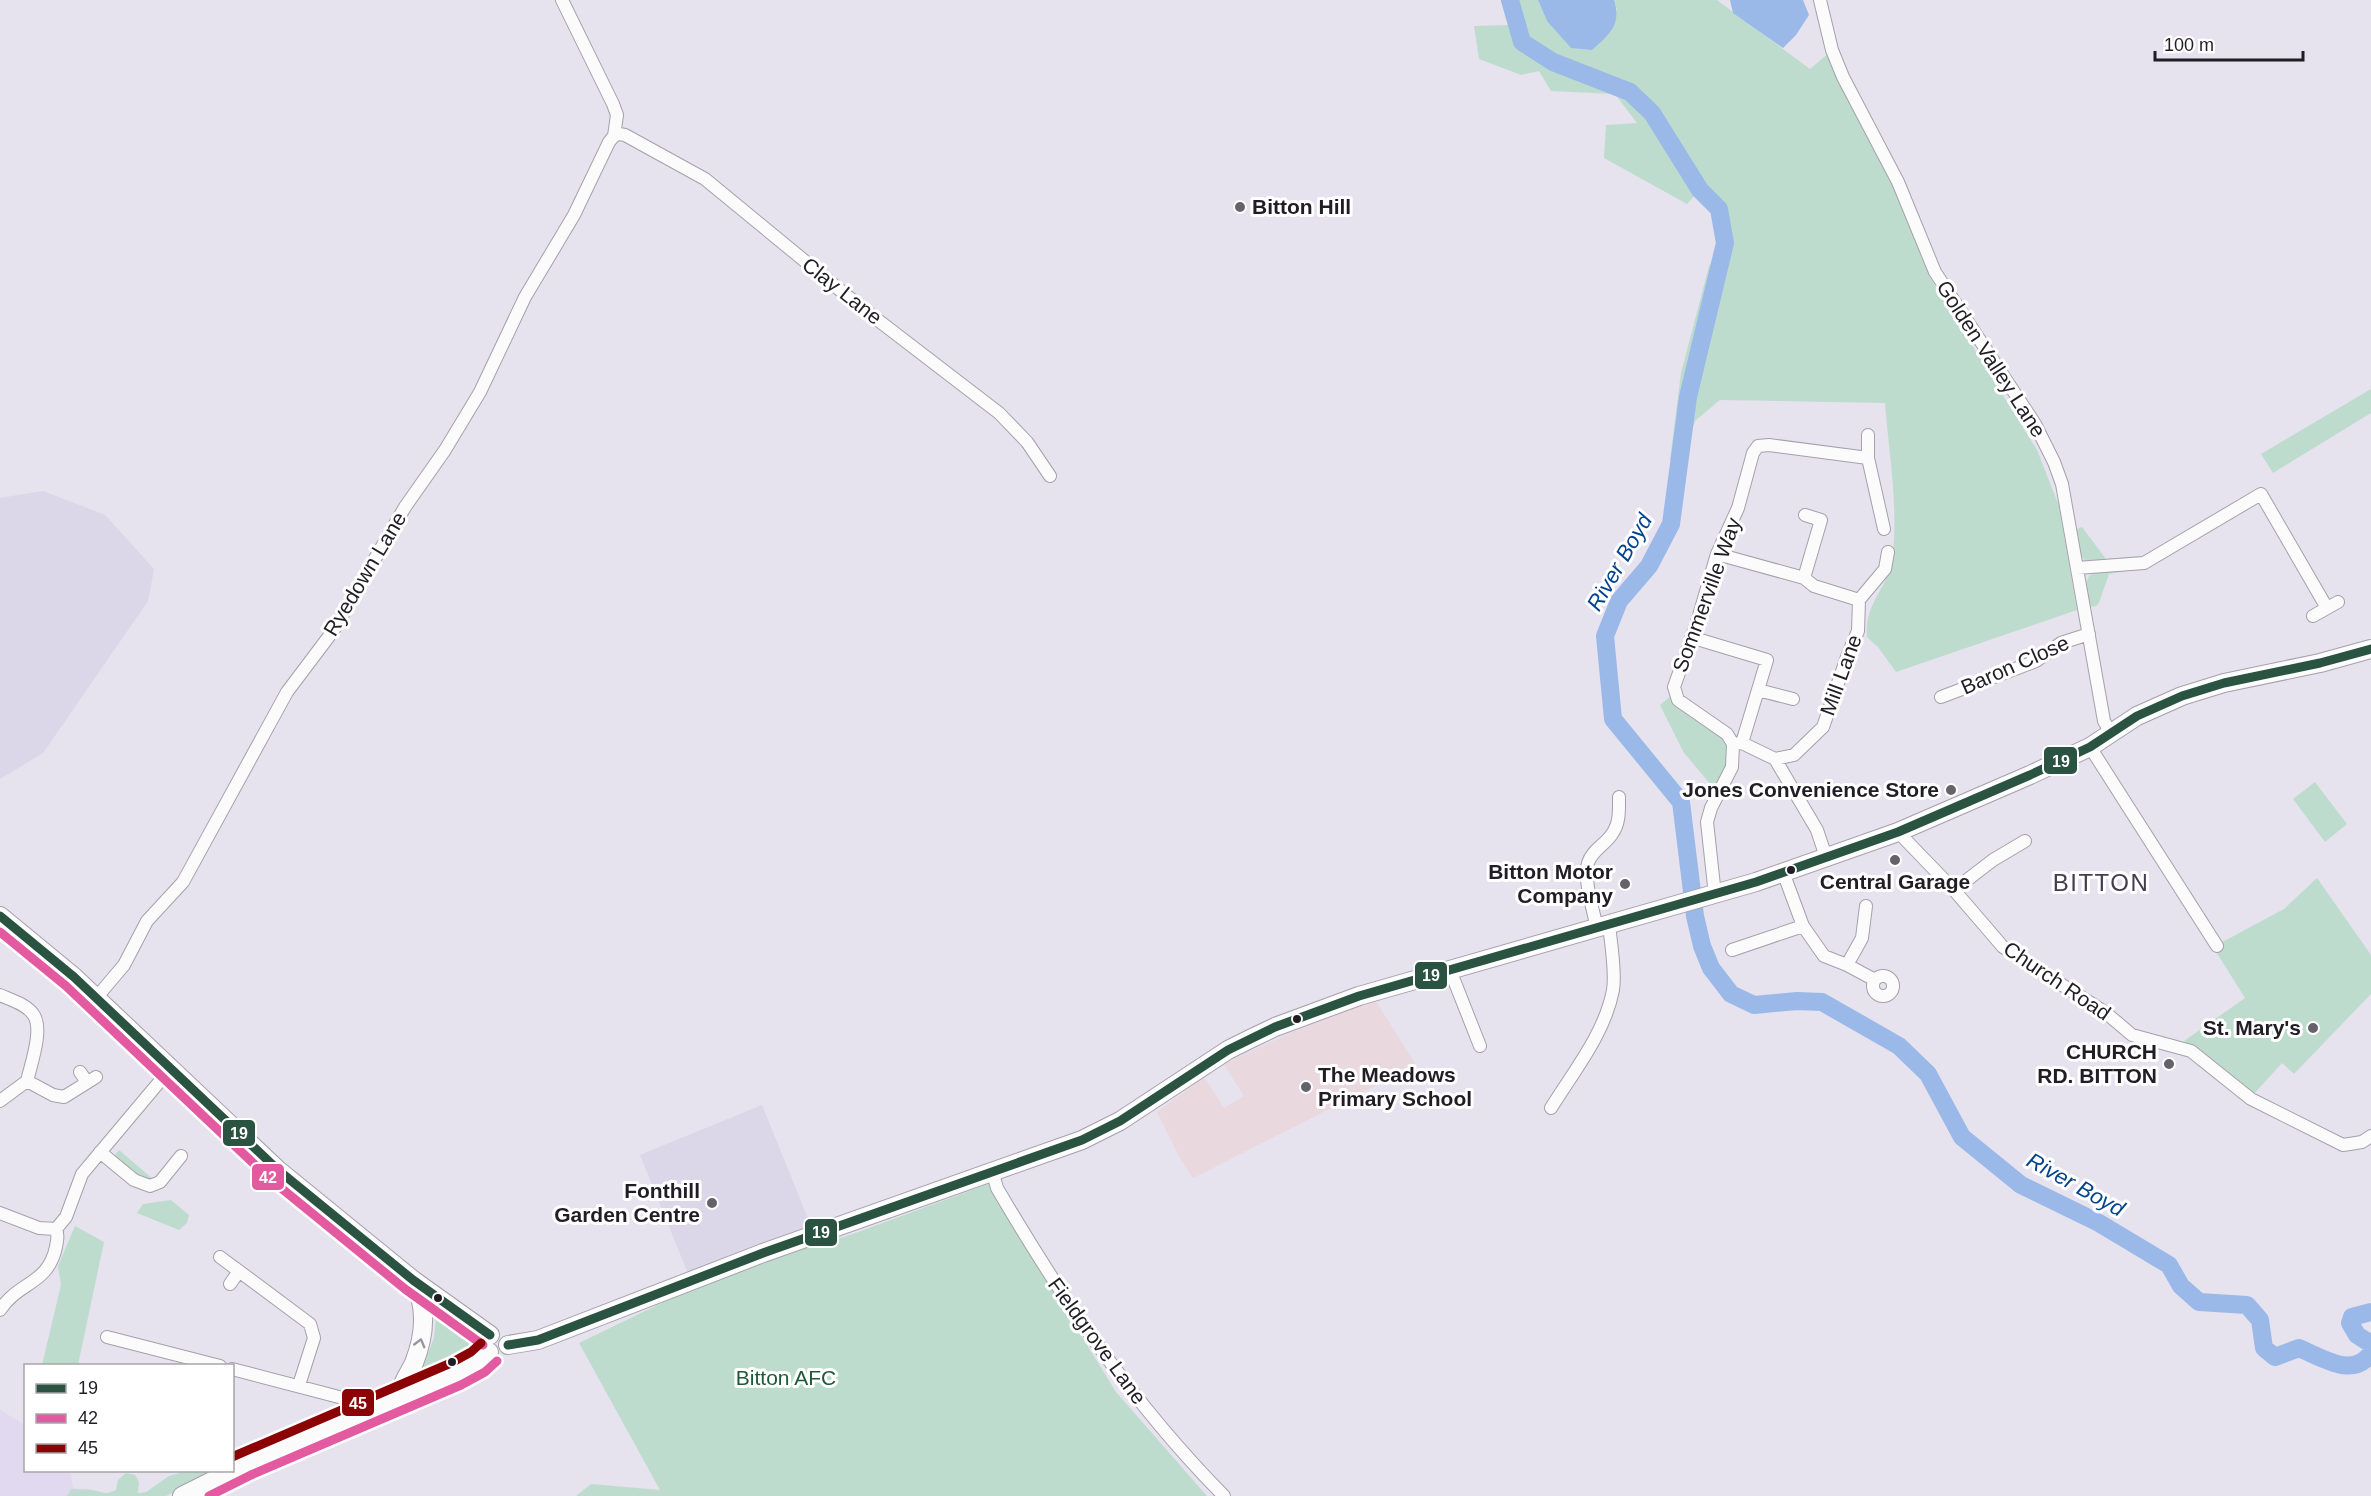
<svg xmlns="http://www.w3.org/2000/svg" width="2371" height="1496" viewBox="0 0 2371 1496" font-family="Arial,sans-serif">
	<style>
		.commercial { fill: #dbd6e8 }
		.built { fill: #e1d9ef }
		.education { fill: #e9d8de }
		.green { fill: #bedcce }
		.water { fill: #9ab9e8 }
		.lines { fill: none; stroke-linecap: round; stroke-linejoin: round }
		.river { stroke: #9ab9e8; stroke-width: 18 }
		.minor-casing { stroke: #a4a1aa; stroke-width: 14 }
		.primary-casing { stroke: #a4a1aa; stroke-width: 20 }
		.minor { stroke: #fbfbfc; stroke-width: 12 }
		.primary { stroke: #fbfbfc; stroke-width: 18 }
		.bus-1-casing { stroke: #fff; stroke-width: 14 }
		.bus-2-casing { stroke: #fff; stroke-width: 14 }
		.bus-3-casing { stroke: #fff; stroke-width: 14 }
		.bus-1 { stroke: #2b5341; stroke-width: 9 }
		.bus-2 { stroke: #e35aa1; stroke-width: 9 }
		.bus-3 { stroke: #8b0304; stroke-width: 9 }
		.oneway { stroke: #98979b }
		.poi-dot { fill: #65626b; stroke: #fff; stroke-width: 2 }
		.bus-dot { fill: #201d25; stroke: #fff; stroke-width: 2 }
		.labels { text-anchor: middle; stroke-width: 6; stroke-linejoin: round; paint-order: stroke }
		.poi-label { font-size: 21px; font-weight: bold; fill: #201d25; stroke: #fff; text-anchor: end }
		.street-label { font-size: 21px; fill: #201d25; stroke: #fff }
		.park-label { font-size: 21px; fill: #1e593a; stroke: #fff }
		.water-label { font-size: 22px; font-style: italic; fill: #04438c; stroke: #fff }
		.quarter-label { font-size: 24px; letter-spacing: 1.5px; fill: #443d4f; stroke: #fff }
		.line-badge { stroke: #fff; stroke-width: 2 }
		.badge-label { font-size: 16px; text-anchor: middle; font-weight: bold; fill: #fff }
	</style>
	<rect width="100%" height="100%" fill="#e6e2ee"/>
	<path class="commercial" d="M43,491L105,515L154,569L148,601L43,753L0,779V498Z
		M762,1105L811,1226L689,1276L640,1155Z"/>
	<path class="built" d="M0,1410L25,1425L26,1470L70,1471L73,1488L93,1490L102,1496H0Z"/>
	<path class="education" d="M1375,1000L1416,1065L1193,1178L1180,1158L1157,1112L1204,1077L1224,1108L1244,1096L1224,1064L1288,1034Z"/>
	<path class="green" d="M1502,0H1538L1547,21L1617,10L1614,0H1717L1810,69L1830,52L1893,183L1929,276L2037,450L2059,506L2077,610L1896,672L1878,647L1867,637C1864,603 1888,588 1892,560C1899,509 1889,455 1885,403L1720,400L1696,420L1677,461L1670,460L1681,373L1709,266L1725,243L1719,209L1700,190L1687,204L1604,158L1606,125L1637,123L1615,94L1551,91L1539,71L1521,75L1479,59L1474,26L1509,25Z
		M2371,389V413L2273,473L2261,454Z
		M2082,527L2106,559L2140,556L2142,559L2086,562L2081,555L2077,529Z
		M2126,569V571L2109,574L2099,603L2096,606L2090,607L2086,583L2089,576L2094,573Z
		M1673,694L1738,736L1740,750L1718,793L1684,753L1660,705Z
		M2315,782L2347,824L2325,842L2293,799Z
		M2317,878L2371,955V994L2294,1074L2282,1063L2253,1095L2184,1041L2245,998L2213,947L2284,909Z
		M119,1150L154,1180H142L117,1159L115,1155Z
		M988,1184L1116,1392L1207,1496H576L591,1484L660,1490L579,1343L705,1282L755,1262L850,1235Z
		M171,1200L189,1215L187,1223L179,1230L137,1213L143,1204Z
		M75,1226L104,1242L78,1365H42L61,1285L58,1266Z
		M437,1308L471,1333L475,1341L472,1349L466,1354L460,1352L451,1356L452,1359L419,1382L417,1380L434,1338Z
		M187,1471H217L166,1496H67L71,1489C78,1490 85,1489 92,1490C103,1491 103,1496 116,1490L118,1480L126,1473L135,1475L139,1482L138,1493L146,1492L169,1476Z"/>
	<path class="water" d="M1538,0H1614C1622,25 1609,35 1592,50L1571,48L1547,21Z
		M1730,0H1803L1809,15L1796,35L1783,48L1733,13Z"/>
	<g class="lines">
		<path class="river" d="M1510,0L1522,42L1553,62L1630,92L1652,113L1700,190L1719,209L1725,243L1688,397L1671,524L1649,566L1619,601L1605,636L1613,719L1681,802L1695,916L1702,946L1711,968L1731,994L1754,1005L1797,1001L1822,1002L1899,1046L1928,1074L1962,1137L2021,1185L2099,1223L2169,1265L2181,1286L2199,1302L2247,1305L2260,1320L2264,1348L2275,1357L2299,1348C2323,1358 2353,1379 2371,1353
			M2371,1312L2352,1317L2350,1323L2357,1335L2371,1344"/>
		<defs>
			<path id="minor" d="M562,0L613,104L617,115L614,136
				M1820,0L1832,50L1843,77L1898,182L1935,272L2035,424L2054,462L2062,484L2104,721L2111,734
				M614,136L619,134L625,135L705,179L857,304L999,413L1027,442L1050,476
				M1868,435V458
				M1717,554L1804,578L1814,586L1859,600
				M2077,568L2144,563L2261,494L2327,608
				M1804,578L1821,520L1805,515
				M1859,600L1885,569L1888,552
				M2313,616L2338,602
				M1697,639L1767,660L1742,743
				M1758,690L1793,699
				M1941,697L2036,661L2061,643L2089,634
				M1734,744L1742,743L1775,759L1817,830L1826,857
				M2090,747L2217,946
				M1775,759L1794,755L1823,727L1848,654L1858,631L1859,600
				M1898,832L1954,890L2003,947L2106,1013L2132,1035L2191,1051L2251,1099L2343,1145L2362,1142L2371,1136
				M1783,872L1803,926L1824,956L1847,965L1875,980
				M1954,890L1993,860L2025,841
				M1715,895L1707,822L1711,808L1732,767L1733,744L1727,734L1678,700L1674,687L1698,619L1717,554L1738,508L1753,453L1758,446L1769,445L1868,458L1884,529
				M1597,929C1594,912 1583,879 1588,863C1592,850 1605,845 1612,834C1620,823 1619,810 1619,797
				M1732,950L1803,926
				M1847,965L1862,938L1866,906
				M1450,970L1480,1046
				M1873 986a10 10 0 1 1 20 0a10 10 0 1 1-20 0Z
				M0,995C11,1000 26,1004 33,1014C44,1028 31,1064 27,1081L0,1101
				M96,998L124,965L147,921L183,882L287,692L333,631L405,507L445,450L480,392L525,297L574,215L609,142L614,136
				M80,1072L87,1082
				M27,1081L53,1095L64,1097L96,1077
				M1551,1108C1574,1071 1605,1033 1613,990C1616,972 1611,944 1609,925
				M100,1152L134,1180L150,1186L160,1182L181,1156
				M992,1170L997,1188C1062,1299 1133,1404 1224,1496
				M0,1213L39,1228L56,1229
				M220,1257L310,1324L314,1338L299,1385
				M230,1284L239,1271
				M0,1310C19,1281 48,1285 56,1247C57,1240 59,1236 56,1229L66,1217L82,1174L171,1068
				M107,1337L220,1366
				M232,1369L358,1402L364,1406L368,1413"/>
			<path id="primary" d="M0,916L74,977L278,1170L413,1280L490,1335
				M508,1345L538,1340L763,1253L1082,1140L1120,1121L1228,1050L1250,1039L1275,1027L1359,996L1756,882L1898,832L2030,775L2090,747L2137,716L2182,696L2224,683L2320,663L2371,649
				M402,1398C399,1385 409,1374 414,1363C425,1335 428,1307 413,1280
				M182,1496L246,1464L456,1374L478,1362L489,1352"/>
		</defs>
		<use href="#minor" class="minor-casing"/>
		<use href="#primary" class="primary-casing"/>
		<use href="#minor" class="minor"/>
		<use href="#primary" class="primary"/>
		<defs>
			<path id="bus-1" d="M0,916L74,977L278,1170L413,1280L490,1335
				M508,1345L538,1340L763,1253L1082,1140L1120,1121L1228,1050L1275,1027L1359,996L1756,882L1898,832L2030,775L2090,747L2137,716L2182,696L2224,683L2320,663L2371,649"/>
			<path id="bus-2" d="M0,932L66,986L270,1179L405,1289L483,1345
				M209,1496L251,1475L461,1385L485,1372L497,1361"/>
			<path id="bus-3" d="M232,1457L451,1363L471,1352L481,1343"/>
		</defs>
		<use href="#bus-1" class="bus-1-casing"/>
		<use href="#bus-2" class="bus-2-casing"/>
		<use href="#bus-3" class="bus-3-casing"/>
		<use href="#bus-1" class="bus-1"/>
		<use href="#bus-2" class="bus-2"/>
		<use href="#bus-3" class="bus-3"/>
	</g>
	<defs><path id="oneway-chevron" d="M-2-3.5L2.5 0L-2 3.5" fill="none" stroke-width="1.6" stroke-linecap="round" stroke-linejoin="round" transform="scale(1.5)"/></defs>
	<use class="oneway" href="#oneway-chevron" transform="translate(420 1343) rotate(-75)"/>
	<g class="poi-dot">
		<circle cx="1240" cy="207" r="6"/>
		<circle cx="1951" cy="790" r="6"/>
		<circle cx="1895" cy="860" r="6"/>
		<circle cx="1625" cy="884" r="6"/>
		<circle cx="2313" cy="1028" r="6"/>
		<circle cx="2169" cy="1064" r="6"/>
		<circle cx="1306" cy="1087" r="6"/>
		<circle cx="712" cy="1203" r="6"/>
	</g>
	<g class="bus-dot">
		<circle cx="1791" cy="870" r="5"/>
		<circle cx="1297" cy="1019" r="5"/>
		<circle cx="438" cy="1298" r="5"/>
		<circle cx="452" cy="1362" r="5"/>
	</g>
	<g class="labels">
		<g class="poi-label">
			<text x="1252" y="214" text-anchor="start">Bitton Hill</text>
			<text x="1939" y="797">Jones Convenience Store</text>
			<text x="1613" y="879">Bitton Motor<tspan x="1613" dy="24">Company</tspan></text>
			<text x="1895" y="889" text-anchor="middle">Central Garage</text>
			<text x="2301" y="1035">St. Mary's</text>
			<text x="2157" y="1059">CHURCH<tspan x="2157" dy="24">RD. BITTON</tspan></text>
			<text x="1318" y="1082" text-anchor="start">The Meadows<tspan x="1318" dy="24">Primary School</tspan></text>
			<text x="700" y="1198">Fonthill<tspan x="700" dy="24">Garden Centre</tspan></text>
		</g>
		<g class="street-label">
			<text transform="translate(842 291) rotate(38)" y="7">Clay Lane</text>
			<text transform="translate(1991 359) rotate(57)" y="7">Golden Valley Lane</text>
			<text transform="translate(365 574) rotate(-59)" y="7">Ryedown Lane</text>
			<text transform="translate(1707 595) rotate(-70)" y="7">Sommerville Way</text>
			<text transform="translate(2015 665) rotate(-24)" y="7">Baron Close</text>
			<text transform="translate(1841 675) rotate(-70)" y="7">Mill Lane</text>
			<text transform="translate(2057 981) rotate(34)" y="7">Church Road</text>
			<text transform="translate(1097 1341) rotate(54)" y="7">Fieldgrove Lane</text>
		</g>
		<g class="park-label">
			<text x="786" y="1385">Bitton AFC</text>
		</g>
		<g class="water-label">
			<text transform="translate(1619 562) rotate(-60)" y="8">River Boyd</text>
			<text transform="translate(2076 1184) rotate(29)" y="8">River Boyd</text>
		</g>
		<g class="quarter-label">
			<text x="2101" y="891">BITTON</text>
		</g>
	</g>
	<g class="line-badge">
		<rect x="2043" y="746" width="35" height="29" rx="6" fill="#2b5341"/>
		<rect x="1414" y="961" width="34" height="29" rx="6" fill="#2b5341"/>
		<rect x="222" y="1119" width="34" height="28" rx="6" fill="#2b5341"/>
		<rect x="251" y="1163" width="34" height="28" rx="6" fill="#e35aa1"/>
		<rect x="804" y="1218" width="34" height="29" rx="6" fill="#2b5341"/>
		<rect x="341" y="1388" width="34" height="29" rx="6" fill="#8b0304"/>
	</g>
	<g class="badge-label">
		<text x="2061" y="767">19</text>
		<text x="1431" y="981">19</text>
		<text x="239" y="1139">19</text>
		<text x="268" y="1183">42</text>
		<text x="821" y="1238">19</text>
		<text x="358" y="1409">45</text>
	</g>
	<rect x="24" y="1364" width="210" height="108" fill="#ffffff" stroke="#a6a5a8" stroke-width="1.5"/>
	<rect x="36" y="1384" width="30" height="9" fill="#2b5341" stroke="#a6a5a8" stroke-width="1.5"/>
	<text x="78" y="1394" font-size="18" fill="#201d25">19</text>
	<rect x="36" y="1414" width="30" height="9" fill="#e35aa1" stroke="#a6a5a8" stroke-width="1.5"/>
	<text x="78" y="1424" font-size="18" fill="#201d25">42</text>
	<rect x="36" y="1444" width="30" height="9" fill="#8b0304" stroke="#a6a5a8" stroke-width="1.5"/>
	<text x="78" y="1454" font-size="18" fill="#201d25">45</text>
	<path d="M2155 51v9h148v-9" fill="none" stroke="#201d25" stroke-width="3"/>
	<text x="2164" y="51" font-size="18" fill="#201d25" stroke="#ffffff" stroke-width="4.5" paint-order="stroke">100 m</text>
</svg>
